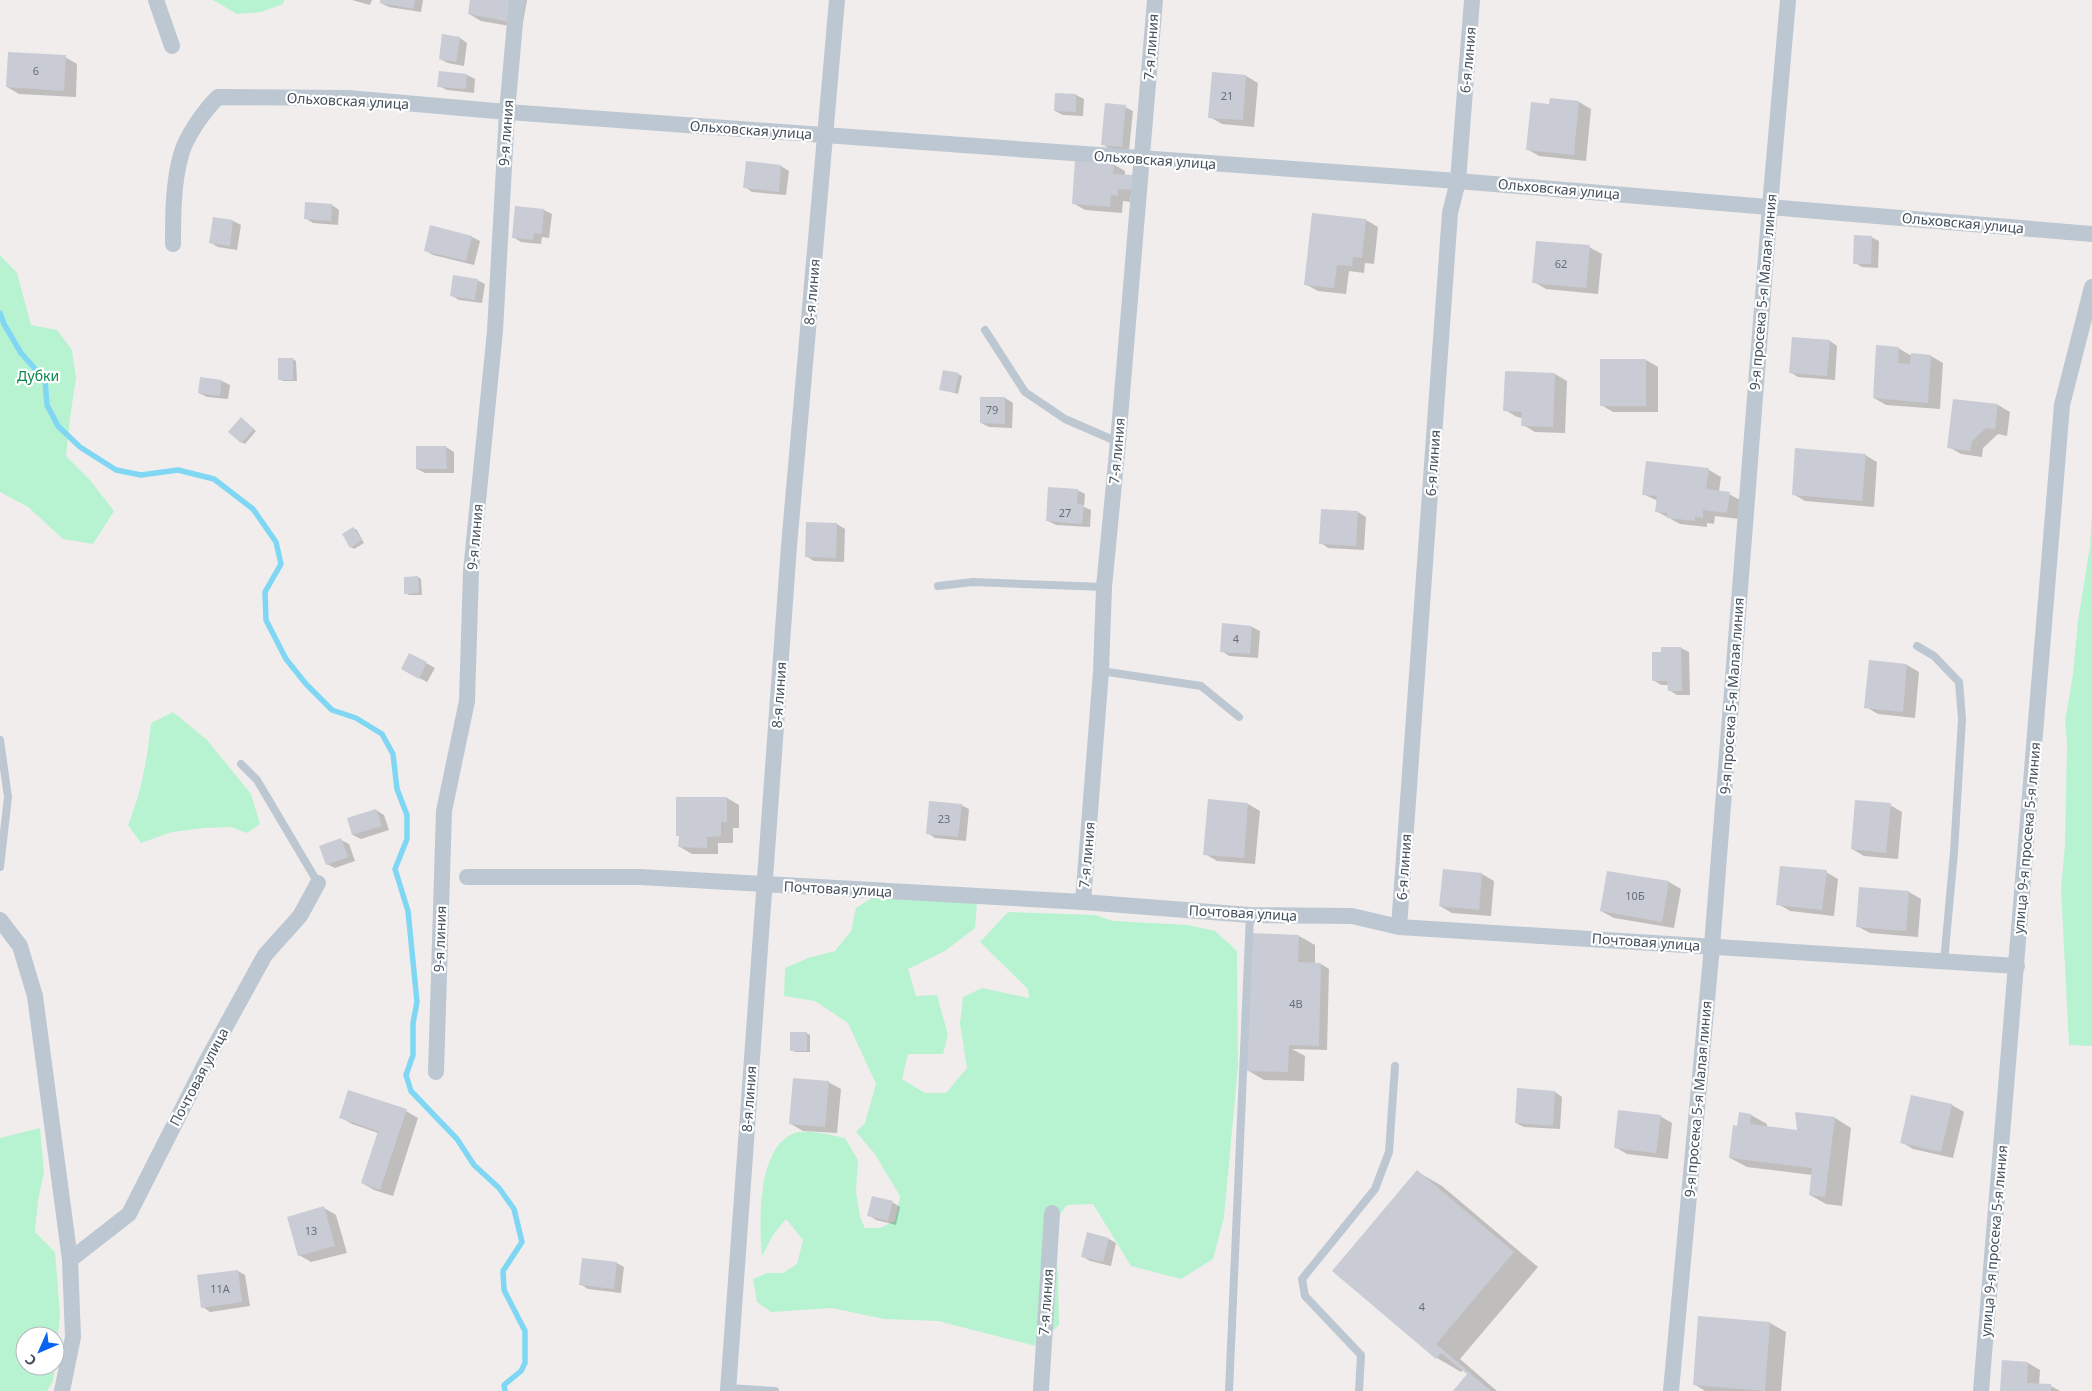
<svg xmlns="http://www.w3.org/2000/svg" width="2092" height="1391" viewBox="0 0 2092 1391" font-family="'Noto Sans',sans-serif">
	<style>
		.green { fill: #b7f3d1 }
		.shadow { fill: #0003 }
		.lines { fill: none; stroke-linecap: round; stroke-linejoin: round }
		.stream { stroke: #80d7f4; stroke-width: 5.5 }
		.building { fill: #c9ccd4 }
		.service { stroke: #bcc7d1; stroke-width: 8 }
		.minor { stroke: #bcc7d1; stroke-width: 16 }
		.labels { text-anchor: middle; stroke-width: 4.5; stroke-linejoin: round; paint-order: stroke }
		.number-label { font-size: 11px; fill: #656f7b }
		.street-label { font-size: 14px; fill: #44505d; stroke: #fff }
		.park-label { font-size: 14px; fill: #0e854f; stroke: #fff }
	</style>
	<rect width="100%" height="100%" fill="#f1eded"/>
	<path class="green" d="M213,0H284L283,4L261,12L237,14Z
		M0,255L17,273L31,325L57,330L72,350L76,378L70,418L66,456L89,479L114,511L93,544L63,539L28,507L0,492Z
		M2092,512V1046L2069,1045L2061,889L2065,845L2067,744L2065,721L2073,674L2078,621L2090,546Z
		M173,712L207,740L251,794L260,824L247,833L231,827L205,828L172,832L141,843L128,825C142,791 147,759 151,723Z
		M878,894L977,903L975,928L945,951L908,969L916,996L937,995L948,1035L943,1054H908L902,1079L925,1093H946L967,1068L960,1024L963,997L982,988L1029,998L1028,989L980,942L1008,912L1095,915L1113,921L1188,925L1215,931L1237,951L1238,1066L1224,1217L1213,1259L1181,1279L1131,1266L1093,1204L1067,1205L1049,1228L1058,1273L1059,1325L1036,1346L938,1321L884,1319L832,1308L771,1312L757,1302L753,1279L767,1273H783L797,1264L803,1240L786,1219L773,1235L762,1256C759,1222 757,1151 792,1134C803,1128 833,1135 845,1138L858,1160L856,1191L860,1217L865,1228H880L895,1221L900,1196L875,1154L856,1132L865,1123L876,1084L848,1023L815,1001L784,996L785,968L808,958L835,951L851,931L856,908Z
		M40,1128L44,1172L38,1200L35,1232L55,1252L60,1314L55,1365V1336H25V1366H55L53,1381L47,1391H0V1138Z"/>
	<path class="shadow" d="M352,0H372L370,5Z
		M381,0H423L421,12L389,7L381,3Z
		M472,0H527L522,28L481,21L469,14Z
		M460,38L467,43L464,66L448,63L440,59Z
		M65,57L77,64L76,97L19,94L7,87Z
		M467,75L475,79L474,93L447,90L439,86Z
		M1246,76L1258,83L1254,127L1222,124L1210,117Z
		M1056,94L1076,95L1084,99L1083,116L1063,115L1055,111Z
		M1579,102L1591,109L1586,161L1539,156L1527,149L1550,106Z
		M1125,107L1133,111L1129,151L1110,149L1102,144Z
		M747,163L781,166L789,171L786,195L752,192L745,187Z
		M1113,164L1125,171V176L1144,196H1130V202L1123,201L1122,213L1085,210L1073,203Z
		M332,205L339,210L338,225L313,223L305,218Z
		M544,210L552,214L549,238L542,237L541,244L521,242L513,237Z
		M214,218L233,221L241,225L237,250L218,247L211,243Z
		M1366,220L1378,227L1374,264L1365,263L1364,273L1349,271L1346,294L1318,291L1305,284Z
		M431,227L472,237L480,241L474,265L433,255L425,250Z
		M1871,237L1879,241L1878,268L1862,267L1855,263Z
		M1589,247L1602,254L1598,294L1546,289L1534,282Z
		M477,280L485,284L482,303L459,300L452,296Z
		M1830,341L1837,346L1835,380L1798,377L1790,372Z
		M1898,348L1912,356H1931L1943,363L1940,409L1886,405L1874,398Z
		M293,359L296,361L297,381H283L279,379Z
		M1646,360L1658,367V412H1613L1601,405Z
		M958,374L962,376L958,394L941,389Z
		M1555,374L1567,381L1565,433L1535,432L1523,425V418L1517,417L1505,410Z
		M222,381L230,385L228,399L207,397L199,393Z
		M1005,398L1013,403L1012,428L989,427L981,423Z
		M1998,405L2010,412L2007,436L1998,434L1983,448L1982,457L1961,454L1949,447Z
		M244,421L256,431L245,444L241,442Z
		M446,447L454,452V473H425L417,469Z
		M1865,455L1877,462L1874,507L1805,501L1793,494Z
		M1709,470L1721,477L1719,492L1729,494L1742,501L1739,519L1715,516L1714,524L1707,523V527L1680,524L1656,511L1658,501L1643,494Z
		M1077,490L1085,494L1084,507L1091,510L1090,527L1056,525L1048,521Z
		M1358,512L1366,517L1364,550L1328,548L1321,543Z
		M837,524L845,529L844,562L814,561L806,556Z
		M353,528L357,530L364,543L354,549L351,547Z
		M418,577L421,579L422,595H409L406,593Z
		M1224,625L1252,627L1260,631L1258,658L1229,656L1222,651Z
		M1681,648L1689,652L1690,695H1677L1669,690V685H1661L1653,680L1662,653Z
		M410,654L435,668L427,682L410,673Z
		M1907,665L1919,672L1915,718L1878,714L1866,707Z
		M727,798L739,805V828H733V843H718V854H692L680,847V837L677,835Z
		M1248,804L1260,811L1255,864L1217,861L1205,854Z
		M961,805L969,809L966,841L935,838L928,833Z
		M1890,805L1902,812L1898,859L1864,856L1852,849Z
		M376,810L384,815L389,830L361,839L353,835L348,819Z
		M341,840L349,844L355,861L335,868L327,864Z
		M1444,870L1482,874L1494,881L1491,916L1452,913L1440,906Z
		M1608,872L1669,882L1681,889L1674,928L1614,918L1601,911Z
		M1826,872L1838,879L1834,916L1790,911L1778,904Z
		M1860,888L1909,892L1921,899L1918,937L1870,933L1857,926Z
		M1299,936L1315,945V964H1321L1329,969L1327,1050L1292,1049L1305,1056L1304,1081L1264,1080L1247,1070Z
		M806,1033L810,1035V1052H795L791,1050Z
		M828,1082L841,1089L837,1133L803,1131L791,1124Z
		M1555,1092L1562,1097L1560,1129L1524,1127L1516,1123Z
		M1912,1096L1952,1105L1964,1112L1953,1158L1913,1149L1901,1142Z
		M406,1111L418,1118L393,1196L374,1190L362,1183L378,1133L352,1124L340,1117Z
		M1751,1115L1767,1124V1128L1799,1132L1835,1118L1851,1128L1842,1206L1826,1204L1810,1195L1812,1175L1747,1167L1730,1158L1738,1127Z
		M1660,1116L1672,1123L1668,1159L1627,1154L1615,1147Z
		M1418,1172L1442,1186L1538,1267L1460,1359L1497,1391H1454L1468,1374L1463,1370L1461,1372L1437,1358L1334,1270Z
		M892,1202L900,1207L896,1225L876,1220L869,1215Z
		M324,1208L336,1215L347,1253L311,1262L299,1255Z
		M1109,1239L1116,1243L1111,1266L1090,1261L1082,1256Z
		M617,1263L624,1267L621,1293L588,1289L580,1284Z
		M238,1271L245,1275L250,1306L210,1312L203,1307Z
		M1770,1323L1786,1332L1781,1391H1705L1694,1384Z
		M2028,1363L2040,1370L2039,1385L2051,1386L2060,1391H2001Z"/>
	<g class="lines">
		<path class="stream" d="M0,313L4,324L21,353L45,380L47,405L58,426L80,447L116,470L141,475L178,470L214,479L253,509L276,542L281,564L265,592L266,620L286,659L306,684L332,710L356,718L382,734L393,754L397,789L407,815V839L395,869L408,911L417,1002L413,1023V1055L406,1075L411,1091L457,1139L474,1165L499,1188L514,1209L522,1242L503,1271L504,1290L525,1331V1363L521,1371L504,1385L505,1391"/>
	</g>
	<path class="building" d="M380,0H415L413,9L380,3Z
		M470,0H514L510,22L468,14Z
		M442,34L460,37L456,62L439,59Z
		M8,52L66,55L64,91L6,87Z
		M439,71L467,74L466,89L437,87Z
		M1212,72L1246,75L1243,120L1208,118Z
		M1055,93L1076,94V112L1054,111Z
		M1550,98L1579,101L1574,155L1526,150L1531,102L1549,104Z
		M1105,103L1126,105L1122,147L1101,145Z
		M1075,160L1114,163L1113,174L1133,175L1132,190L1118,189V196L1111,195L1110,207L1072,204Z
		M746,161L781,165L779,192L743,188Z
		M305,202L332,204L331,221L304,219Z
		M515,206L544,209L542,234L534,233L533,240L512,238Z
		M1312,213L1366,219L1362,258L1353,257L1352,266L1337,265L1334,288L1304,285Z
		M213,217L233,220L230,246L209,243Z
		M430,225L472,236L466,261L424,251Z
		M1854,235L1872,236L1871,264H1853Z
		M1536,241L1590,245L1586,288L1532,283Z
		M453,275L478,279L475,300L450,296Z
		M1792,337L1830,340L1827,376L1789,373Z
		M1876,345L1899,347L1898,363L1910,364L1911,353L1931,355L1928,403L1873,398Z
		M278,358H293V380H278Z
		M1600,359H1646V406H1600Z
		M943,370L959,373L955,393L939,390Z
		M1505,371L1555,373L1553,427L1521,426L1522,412L1503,411Z
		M200,377L222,380L220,396L198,393Z
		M980,397H1005V424L980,423Z
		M1953,399L1998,404L1995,429L1986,428L1972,441L1970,451L1947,448Z
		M241,417L254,429L241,443L228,432Z
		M416,446H446L447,469H416Z
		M1795,448L1866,454L1862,501L1792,495Z
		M1646,461L1709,468L1706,489L1730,492L1727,513L1703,510V518L1695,517V521L1667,518V513L1655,512L1657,496L1642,495Z
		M1048,487L1078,489L1077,504L1084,505L1082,524L1046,521Z
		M1321,509L1358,511L1356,546L1319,544Z
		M806,522L837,523L836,558L805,557Z
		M353,527L362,540L350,548L342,534Z
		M418,576L419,593L404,594V577Z
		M1222,623L1252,626L1250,654L1220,652Z
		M1661,647H1681L1682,691H1668L1667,681H1652V652H1661Z
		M409,653L427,662L419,679L401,669Z
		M1869,660L1907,664L1903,712L1864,708Z
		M676,797H727V822H721V836L707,837V848L678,847L679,836H676Z
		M1208,799L1248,803L1244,858L1203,855Z
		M1855,800L1891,803L1886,853L1851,849Z
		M929,801L962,804L958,837L926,834Z
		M376,809L382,826L352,835L347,818Z
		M341,838L348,857L326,865L319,846Z
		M1780,866L1827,870L1822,910L1776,905Z
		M1443,869L1482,873L1479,910L1439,906Z
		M1607,871L1669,881L1662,922L1600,911Z
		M1859,887L1909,891L1906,931L1856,927Z
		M1250,933L1299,935L1298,962L1321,963L1319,1046L1289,1045L1288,1072L1246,1071Z
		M790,1032H807V1051H790Z
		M793,1078L829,1081L825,1127L789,1124Z
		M1517,1088L1555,1091L1553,1126L1515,1123Z
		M348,1090L407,1109L380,1190L361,1183L378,1131L339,1118Z
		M1911,1095L1952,1104L1941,1152L1900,1143Z
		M1618,1110L1661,1115L1656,1153L1614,1148Z
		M1739,1112L1751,1114L1750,1124L1797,1130L1795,1112L1835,1117L1825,1197L1809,1195L1812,1168L1729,1158L1733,1125L1737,1126Z
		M1417,1170L1514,1252L1436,1344L1491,1391H1453L1467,1374L1441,1353L1436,1359L1332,1271Z
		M872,1196L893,1201L888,1221L867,1216Z
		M324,1206L335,1246L298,1256L287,1217Z
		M1087,1232L1109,1238L1103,1262L1081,1257Z
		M582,1258L617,1262L614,1289L579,1285Z
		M238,1270L242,1302L201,1308L197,1275Z
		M1698,1316L1770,1322L1765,1391L1693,1385Z
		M2002,1360L2028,1362L2027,1383L2051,1384V1391H2000Z"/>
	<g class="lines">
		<path class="service" d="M985,330L1025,392L1065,419L1118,442
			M938,586L973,582L1104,587
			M1917,646L1934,656L1959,682L1962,719L1954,852L1944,962
			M1101,671L1201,686L1239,717
			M0,740L8,797L0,867
			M241,764L257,780L318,883
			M728,1388L775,1391
			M1229,1391L1250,915
			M1359,1391L1361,1355L1305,1296L1302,1279L1375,1189L1389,1152L1395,1066"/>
		<path class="minor" d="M156,0L172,46
			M173,244C173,215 173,183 181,155C186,136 204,111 218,97L348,98L507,112L1458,181L2092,234
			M467,877H640L1083,902L1250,915L1352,916L1399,927L2017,966
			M1083,902L1101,671L1104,587L1118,442L1155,0
			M0,920L20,946L35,996L70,1260L73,1337L62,1391
			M1399,927L1450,213L1458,181L1472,0
			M436,1072L444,811L467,701L471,571L495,331L507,112L517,0
			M70,1260L129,1214L206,1062L265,955L300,916L318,883
			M728,1391L789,546L837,0
			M1041,1391L1052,1213
			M1671,1391L1712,946L1770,206L1788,0
			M1981,1391L2062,405L2092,287"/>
	</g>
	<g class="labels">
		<g class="number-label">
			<text x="36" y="75">6</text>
			<text x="1227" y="100">21</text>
			<text x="1561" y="268">62</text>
			<text x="992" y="414">79</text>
			<text x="1065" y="517">27</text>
			<text x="1236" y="643">4</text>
			<text x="944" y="823">23</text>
			<text x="1635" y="900">10Б</text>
			<text x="1296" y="1008">4В</text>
			<text x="311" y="1235">13</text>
			<text x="220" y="1293">11А</text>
			<text x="1422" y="1311">4</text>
		</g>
		<g class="street-label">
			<text transform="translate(1151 47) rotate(-86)" y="5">7-я линия</text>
			<text transform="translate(1468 60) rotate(-85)" y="5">6-я линия</text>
			<text transform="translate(348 101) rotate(3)" y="5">Ольховская улица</text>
			<text transform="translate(751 130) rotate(4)" y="5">Ольховская улица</text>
			<text transform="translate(506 133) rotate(-86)" y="5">9-я линия</text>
			<text transform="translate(1155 160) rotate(4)" y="5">Ольховская улица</text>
			<text transform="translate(1559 189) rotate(5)" y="5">Ольховская улица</text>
			<text transform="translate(1963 223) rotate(5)" y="5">Ольховская улица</text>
			<text transform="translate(812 292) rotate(-85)" y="5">8-я линия</text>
			<text transform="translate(1763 292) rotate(-85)" y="5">9-я просека 5-я Малая линия</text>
			<text transform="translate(1117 451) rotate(-85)" y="5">7-я линия</text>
			<text transform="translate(1433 463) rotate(-86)" y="5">6-я линия</text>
			<text transform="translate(475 537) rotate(-85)" y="5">9-я линия</text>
			<text transform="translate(779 695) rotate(-86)" y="5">8-я линия</text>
			<text transform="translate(1732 696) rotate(-86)" y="5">9-я просека 5-я Малая линия</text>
			<text transform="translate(2027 838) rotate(-85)" y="5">улица 9-я просека 5-я линия</text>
			<text transform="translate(1087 855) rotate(-85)" y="5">7-я линия</text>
			<text transform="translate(1404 867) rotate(-86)" y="5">6-я линия</text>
			<text transform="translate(838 889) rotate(3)" y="5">Почтовая улица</text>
			<text transform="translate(1243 913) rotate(3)" y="5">Почтовая улица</text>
			<text transform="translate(440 939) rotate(-88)" y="5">9-я линия</text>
			<text transform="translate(1646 942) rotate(4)" y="5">Почтовая улица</text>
			<text transform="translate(199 1077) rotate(-62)" y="5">Почтовая улица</text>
			<text transform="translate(749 1099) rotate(-86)" y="5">8-я линия</text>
			<text transform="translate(1698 1099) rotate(-85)" y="5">9-я просека 5-я Малая линия</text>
			<text transform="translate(1994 1241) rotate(-85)" y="5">улица 9-я просека 5-я линия</text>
			<text transform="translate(1046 1302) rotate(-86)" y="5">7-я линия</text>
		</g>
		<g class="park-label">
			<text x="38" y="381">Дубки</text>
		</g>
	</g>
	<g transform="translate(40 1351) rotate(225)"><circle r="24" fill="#ffffff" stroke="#b4b9be"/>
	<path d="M0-4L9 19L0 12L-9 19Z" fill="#0863f0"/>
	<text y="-8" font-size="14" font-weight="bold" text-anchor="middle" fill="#44505d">С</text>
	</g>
</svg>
